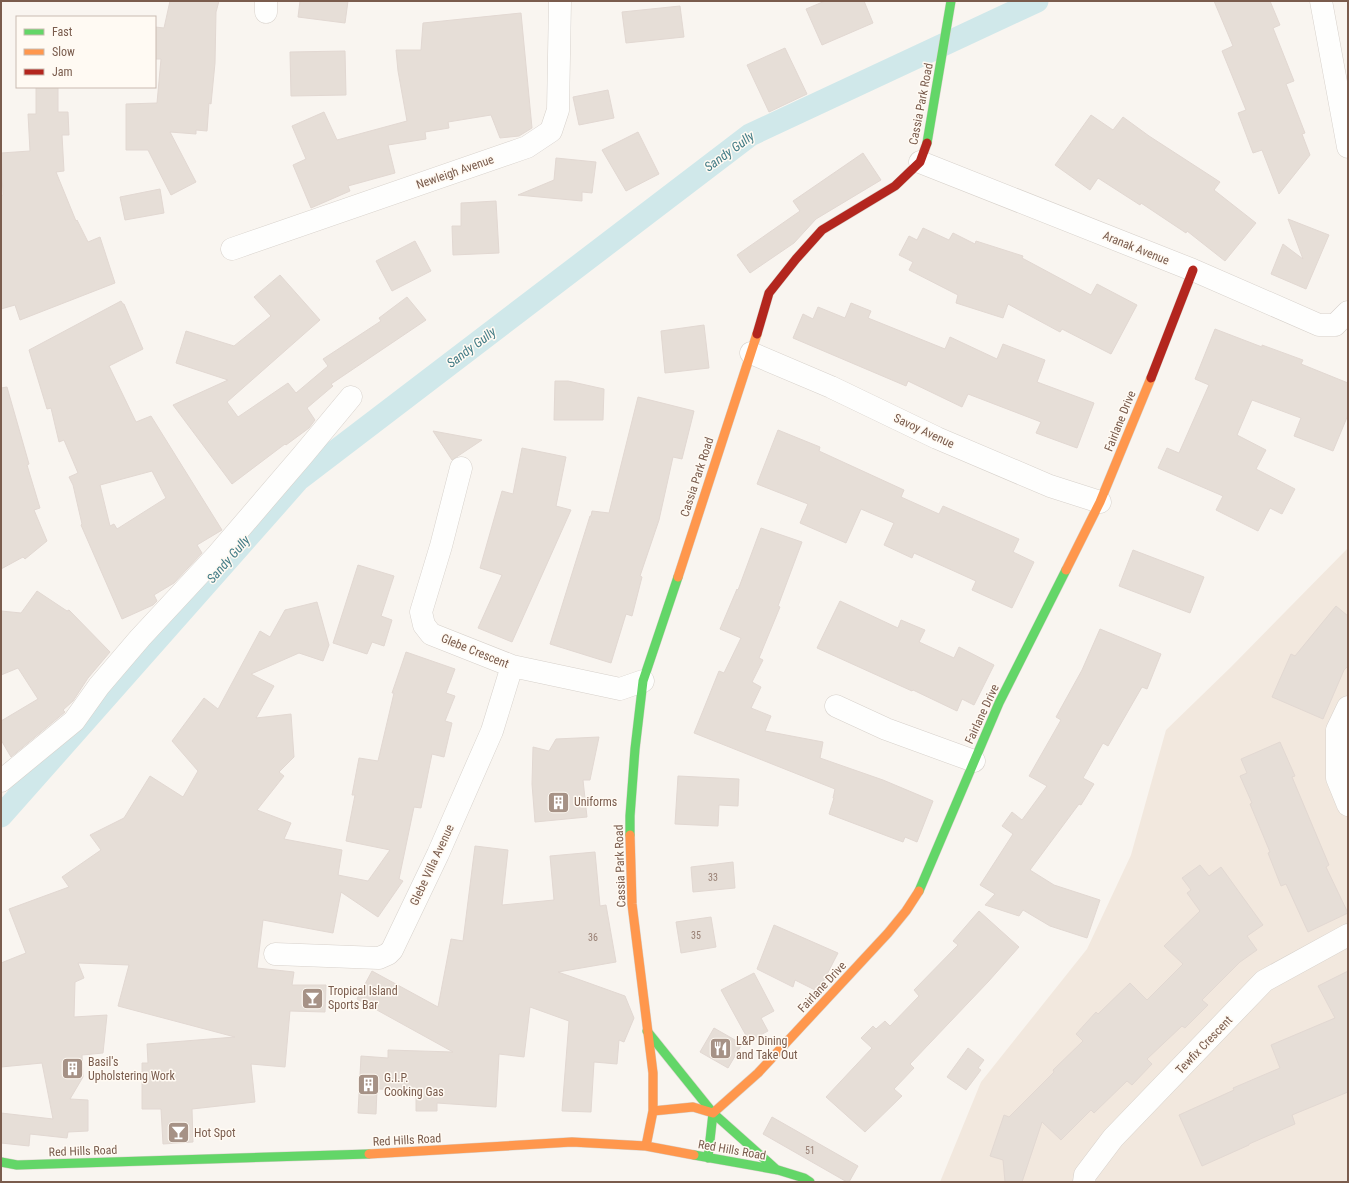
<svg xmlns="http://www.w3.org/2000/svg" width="1349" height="1183" viewBox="0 0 1349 1183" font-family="'Roboto Condensed',sans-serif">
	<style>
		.residential { fill: #f2e8de }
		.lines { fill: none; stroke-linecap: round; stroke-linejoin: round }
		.canal { stroke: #d0e8ea; stroke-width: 23 }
		.building { fill: #e6ded7; stroke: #e2d8d2; fill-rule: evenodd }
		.street-casing { stroke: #d7d1cb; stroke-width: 23 }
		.fast-casing { stroke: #d9d2cb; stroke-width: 10 }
		.slow-casing { stroke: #d9d2cb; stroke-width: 10 }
		.jam-casing { stroke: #d9d2cb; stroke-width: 10 }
		.street { stroke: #fefefd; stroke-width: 22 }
		.fast { stroke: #63d668; stroke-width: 9 }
		.slow { stroke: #ff974d; stroke-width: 9 }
		.jam { stroke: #b3261e; stroke-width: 9 }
		.labels { text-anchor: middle; stroke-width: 3; stroke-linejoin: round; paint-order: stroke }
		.number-label { font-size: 10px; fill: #977e72 }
		.street-label { font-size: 12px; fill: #7a5c4d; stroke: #fffaf3 }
		.poi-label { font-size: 12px; fill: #7a5c4d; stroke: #fffaf3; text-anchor: start }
		.water-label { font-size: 13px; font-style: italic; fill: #437c86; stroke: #fffaf3 }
	</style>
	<rect width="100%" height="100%" fill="#f9f5f0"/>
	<path class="residential" d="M1348,548V1182H940L981,1082L1087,949L1131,855L1166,730L1231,667Z"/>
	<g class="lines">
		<path class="canal" d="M1,816L299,479L750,135L1037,1"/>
	</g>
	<path class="building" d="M170,1H219L216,12L215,63L211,104L209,103L207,131L196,130V134L170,132L196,182L171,195L148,150H126V104L157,103L161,59H155V27L164,28Z
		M300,1H348L345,23L298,17Z
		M825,1H864L873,23L822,45L806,9Z
		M1214,1H1270L1280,25L1273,28L1294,81L1286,84L1305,133L1302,134L1310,155L1279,194L1262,150L1253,153L1238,113L1246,110L1222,51L1233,46Z
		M680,6L684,37L626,43L622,12Z
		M521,13L532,128L519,136L500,138L491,115L448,122L449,128L425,132L426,139L388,145L395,173L348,186L350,191L311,208L293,165L306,159L292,126L324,112L337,140L407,121L398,71L396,50H421L423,23Z
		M785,48L807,94L769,112L747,65Z
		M345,51L346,95L291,96L290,52Z
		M36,87H58V112H68L69,135H62L64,171L56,172L76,221L77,220L88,242L100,237L115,283L20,320L15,305L1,309V196L3,195L1,153L30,151L28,114H36Z
		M608,90L614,118L579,125L573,97Z
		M1091,115L1113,130L1123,117L1149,136L1220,182L1214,190L1256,223L1225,261L1187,231L1186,233L1141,203L1140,205L1098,178L1090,190L1055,165Z
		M638,132L659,174L626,191L602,150Z
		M863,153L881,180L816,219L794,243L750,273L737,255L800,211L793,201Z
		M556,158L596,162L592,193L582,192V201L518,195L554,180Z
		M160,189L164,213L125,220L120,197Z
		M496,201L499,253L453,255L452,226H461V203Z
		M1288,219L1329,235L1306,289L1271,274L1283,244L1303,259Z
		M923,228L949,240L953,233L975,244L976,241L1023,256L1022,258L1091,295L1097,284L1137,305L1111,354L1062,329L1060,332L1008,304L1003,318L956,303L958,295L909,270L913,262L899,255L909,236L917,240Z
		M415,241L431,271L392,291L376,261Z
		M280,275L320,320L227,402L238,417L288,383L296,393L328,366L323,359L381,321L379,318L407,297L426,320L331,384L333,386L307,408L315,420L309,428L286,445L285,444L232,484L173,405L228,380L176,363L186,331L234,346L271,316L254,297Z
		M121,301L123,304H124L143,349L109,366L136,422L151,416L222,530L197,545L202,553L174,583L154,595L157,601L153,605L122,619L81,525L82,524L73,485L69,477L78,473L64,440L59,442L51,408L47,409L29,350ZM152,471L166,498L117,529L114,524L110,526L100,485Z
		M851,303L871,311L868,318L945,349L950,337L997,359L1003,344L1045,360L1037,382L1094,403L1077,448L1036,433L1041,422L968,394L962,407L908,381L906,386L793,338L803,314L813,319L818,307L845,318Z
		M704,325L709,368L665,373L661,331Z
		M1215,329L1262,347V345L1303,360L1301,364L1348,383V415L1333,451L1294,436L1301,418L1252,400L1237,435L1266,450L1256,469L1295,489L1282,514L1270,508L1258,531L1216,510L1223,496L1158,468L1167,448L1179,453L1209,385L1195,379Z
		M555,381H568L604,389L603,420H554Z
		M7,387L29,464L27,465L40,508L34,510L47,541L25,559L23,557L1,569V388Z
		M638,397L694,411L682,459L673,457L659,520L640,576L642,577L632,616L626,614L611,663L550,644L590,516H591L592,511L609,513Z
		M778,430L820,447L819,451L904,490L901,497L939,514L943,506L1019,539L1013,552L1034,562L1012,608L972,590L976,581L914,553L912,558L884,545L894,523L861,509L846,543L800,523L808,504L757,484Z
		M433,431L482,440L452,460Z
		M522,448L566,457L556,506L571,510L512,642L478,628L502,575L480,568L502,491L513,494Z
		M761,528L802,542L778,606L780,607L759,658L763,660L752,682L761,687L751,708L771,716L765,731L823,742L820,758L883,780L933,801L917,842L905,837L903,842L829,814L834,798H833L835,789L694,733L719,671L724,673L741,638L720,629L737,589L738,590Z
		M1133,550L1204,577L1190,613L1119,586Z
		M358,565L394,576L381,616L392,620L384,646L372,642L367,654L333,643Z
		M37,591L67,611L69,610L110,652L88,678L73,701L63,710L65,712L11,757L1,740V721L38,699L18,668L1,675V611L21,613Z
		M840,601L898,628L901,620L925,630L919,642L954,658L959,647L994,665L974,705L962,699L957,711L913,690L912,691L817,648Z
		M317,602L329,645L323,661L299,653L251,674L274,686L256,718L291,714L294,757L279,772L284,776L257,810L291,823L284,839L342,850L338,875L368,881L390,850L346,841L355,795H352L359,758L378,761L394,693H392L406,652L455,669L446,693L455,696L445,721L452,723L444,757L432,754L421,808L414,807L399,879L403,881L378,917L341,892L333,933L263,920L257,968L294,972L292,985H326L325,1012L290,1011L285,1067L251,1064L255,1102L192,1109L193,1142L163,1144L161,1109H142V1063H148L147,1044L235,1037L118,1006L129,965L78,963L84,978L75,982L74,1017L107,1015L103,1053L82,1055L83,1077L70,1099L88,1100V1131L68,1132L67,1138L30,1134L29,1146L1,1143V1113L53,1119L42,1063L1,1067V963L26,953L9,909L69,887L62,877L101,850L90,835L124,818L150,776L183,797L198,771L172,741L204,698L218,709L260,631L270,637L285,610Z
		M1336,606L1348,616V666L1344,670L1323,719L1272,697L1291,654L1295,656Z
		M1100,629L1161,654L1147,689L1142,687L1108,746L1103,743L1083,778L1094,784L1081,805L1079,804L1030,870L1054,885L1100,900L1087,938L1050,926L1023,910L1019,916L985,905L995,894L980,885L1013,834L1002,826L1012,812L1022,820L1047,786L1029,776L1061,720L1056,717L1082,670Z
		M599,737L590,780H583L587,817L535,822L532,784L533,747L549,751L556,739Z
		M1280,742L1295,776L1292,777L1329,865L1326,867L1348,913L1308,932L1286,884L1281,886L1268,853L1270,852L1250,804L1252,803L1240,776L1247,773L1241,759Z
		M678,776L739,779L738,806L719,805L718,826L675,824Z
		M475,846L508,850L502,905L554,900L550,856L595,852L600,906L606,905L616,962L558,972L625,996L634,1018L624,1042L619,1040L617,1064L594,1062L591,1112L562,1111L569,1021L530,1007L524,1057L499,1054L496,1107L437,1103V1111H416V1090L377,1089L376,1114L358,1113L361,1056L388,1058V1050L453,1052L357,999L372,971L438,1007L451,939L463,941Z
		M733,862L735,888L693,892L691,867Z
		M1200,865L1209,876L1221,867L1263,925L1247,936L1257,950L1240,962L1202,1000L1208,1005L1185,1028L1182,1026L1147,1059L1152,1064L1132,1085L1127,1081L1094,1113L1091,1110L1061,1140L1042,1122L1022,1182H1005L1003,1160L990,1156L1004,1115L1009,1117L1054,1072L1053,1070L1083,1041L1076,1034L1096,1012L1098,1014L1130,983L1147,1000L1183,964L1164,946L1200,911L1187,893L1191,890L1182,878Z
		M979,911L1019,947L988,982L910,1064L914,1068L894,1089L902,1096L865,1132L826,1097L872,1048L861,1038L873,1026L876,1029L885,1021L890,1026L919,996L914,990L958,945L953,941Z
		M711,917L716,947L681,953L676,922Z
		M774,925L838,953L821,986L817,991L795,980L793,987L757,969Z
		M1348,971V1092L1292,1115L1295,1124L1249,1144V1145L1202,1166L1179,1115L1234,1090L1233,1088L1280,1068L1271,1045L1335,1018L1318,986Z
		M754,973L774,1011L761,1018L768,1031L749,1041L721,990Z
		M714,1028L742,1044L728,1068L700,1052Z
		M968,1048L984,1060L978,1068L981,1070L966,1090L947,1077Z
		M772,1117L858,1166L849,1182H847L763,1134Z"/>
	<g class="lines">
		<defs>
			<path id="street" d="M1321,1L1348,147
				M266,12V1
				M920,162L1193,270L1319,325H1335L1348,312
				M232,249L527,147L551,131L558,110L560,1
				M751,353L831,387L937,438L1050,486L1100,502
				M461,468L441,546L421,612L424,625L431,634L512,666L620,689L643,681
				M836,706L886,729L974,761
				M1348,707L1337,730V778L1348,805
				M1,781L74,721L99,686L140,638L218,554L302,456L351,397
				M275,954L379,958L388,954L392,950L438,854L492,731L512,666
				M1084,1182L1085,1175L1113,1138L1264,981L1348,935"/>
			<path id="fast" d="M927,143L951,1
				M630,835V816L635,749L643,681L678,577
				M919,891L999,703L1066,570
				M647,1031L713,1113L777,1170
				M694,1155L778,1170L804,1178L810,1182
				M708,1158L713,1113
				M1,1162L17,1165L369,1154"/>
			<path id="slow" d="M1066,570L1100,502L1151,378
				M678,577L757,334
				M630,835L632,904L653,1073V1111L646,1146
				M653,1111L693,1107L713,1113
				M713,1113L758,1073L888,933L906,911L919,891
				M369,1154L572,1142L646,1146L694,1155"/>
			<path id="jam" d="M757,334L769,293L796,259L822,230L895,186L920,162L927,143
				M1151,378L1193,270"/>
		</defs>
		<use href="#street" class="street-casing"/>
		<use href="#fast" class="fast-casing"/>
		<use href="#slow" class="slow-casing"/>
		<use href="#jam" class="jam-casing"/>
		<use href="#street" class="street"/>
		<use href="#fast" class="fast"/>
		<use href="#slow" class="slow"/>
		<use href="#jam" class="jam"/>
	</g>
	<defs>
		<symbol id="building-square" viewBox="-11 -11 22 22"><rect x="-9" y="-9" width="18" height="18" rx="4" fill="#a69286" stroke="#fffaf3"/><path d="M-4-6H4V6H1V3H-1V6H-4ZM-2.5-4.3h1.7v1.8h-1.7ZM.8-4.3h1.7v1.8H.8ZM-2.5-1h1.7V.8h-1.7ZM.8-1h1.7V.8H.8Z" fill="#fff"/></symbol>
		<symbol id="bar-square" viewBox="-11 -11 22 22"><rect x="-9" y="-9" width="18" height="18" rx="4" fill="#a69286" stroke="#fffaf3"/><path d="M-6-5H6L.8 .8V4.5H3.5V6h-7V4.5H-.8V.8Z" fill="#fff"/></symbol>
		<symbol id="restaurant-square" viewBox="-11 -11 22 22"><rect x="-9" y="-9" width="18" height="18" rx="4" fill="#a69286" stroke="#fffaf3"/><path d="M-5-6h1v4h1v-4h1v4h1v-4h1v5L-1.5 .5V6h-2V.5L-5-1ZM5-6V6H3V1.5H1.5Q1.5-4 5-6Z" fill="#fff"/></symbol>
	</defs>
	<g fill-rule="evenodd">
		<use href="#building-square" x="546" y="790" width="25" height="25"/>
		<use href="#bar-square" x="300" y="986" width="25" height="25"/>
		<use href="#restaurant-square" x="708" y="1036" width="25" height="25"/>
		<use href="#building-square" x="60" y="1056" width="25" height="25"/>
		<use href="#building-square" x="356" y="1072" width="25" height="25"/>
		<use href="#bar-square" x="166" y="1120" width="25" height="25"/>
	</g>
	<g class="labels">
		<g class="number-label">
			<text x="713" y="881">33</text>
			<text x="696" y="939">35</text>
			<text x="593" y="941">36</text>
			<text x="810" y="1154">51</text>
		</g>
		<g class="street-label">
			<text transform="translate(921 104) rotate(-79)" y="4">Cassia Park Road</text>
			<text transform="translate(455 172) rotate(-19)" y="4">Newleigh Avenue</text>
			<text transform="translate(1136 248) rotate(22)" y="4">Aranak Avenue</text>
			<text transform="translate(1120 421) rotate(-68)" y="4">Fairlane Drive</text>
			<text transform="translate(924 431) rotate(25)" y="4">Savoy Avenue</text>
			<text transform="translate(697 477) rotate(-72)" y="4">Cassia Park Road</text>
			<text transform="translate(475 651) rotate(22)" y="4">Glebe Crescent</text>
			<text transform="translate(982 714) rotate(-65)" y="4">Fairlane Drive</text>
			<text transform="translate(432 865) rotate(-65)" y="4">Glebe Villa Avenue</text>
			<text transform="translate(620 866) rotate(-92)" y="4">Cassia Park Road</text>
			<text transform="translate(822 987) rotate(-47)" y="4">Fairlane Drive</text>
			<text transform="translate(1204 1045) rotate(-46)" y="4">Tewfix Crescent</text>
			<text transform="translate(407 1140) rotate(-3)" y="4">Red Hills Road</text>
			<text transform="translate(732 1150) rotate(10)" y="4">Red Hills Road</text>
			<text transform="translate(83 1151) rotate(-2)" y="4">Red Hills Road</text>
		</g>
		<g class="poi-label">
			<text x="574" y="806">Uniforms</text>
			<text x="328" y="995">Tropical Island<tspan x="328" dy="14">Sports Bar</tspan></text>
			<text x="736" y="1045">L&amp;P Dining<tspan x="736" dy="14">and Take Out</tspan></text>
			<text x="88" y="1066">Basil's<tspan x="88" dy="14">Upholstering Work</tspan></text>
			<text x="384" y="1082">G.I.P.<tspan x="384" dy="14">Cooking Gas</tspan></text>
			<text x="194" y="1137">Hot Spot</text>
		</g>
		<g class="water-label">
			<text transform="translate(729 151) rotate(-36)" y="5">Sandy Gully</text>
			<text transform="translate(471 347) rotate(-37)" y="5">Sandy Gully</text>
			<text transform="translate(228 559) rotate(-49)" y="5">Sandy Gully</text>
		</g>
	</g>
	<rect width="1349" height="1183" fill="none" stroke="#7a5c4d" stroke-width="4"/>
	<rect x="16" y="16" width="140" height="72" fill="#fffaf3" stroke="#cabbb1"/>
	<rect x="24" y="29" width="20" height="6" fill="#63d668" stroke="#cabbb1"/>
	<text x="52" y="36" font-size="12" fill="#7a5c4d">Fast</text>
	<rect x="24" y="49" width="20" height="6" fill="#ff974d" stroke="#cabbb1"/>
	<text x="52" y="56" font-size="12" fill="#7a5c4d">Slow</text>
	<rect x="24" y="69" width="20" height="6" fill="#b3261e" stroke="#cabbb1"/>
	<text x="52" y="76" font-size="12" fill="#7a5c4d">Jam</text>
</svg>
